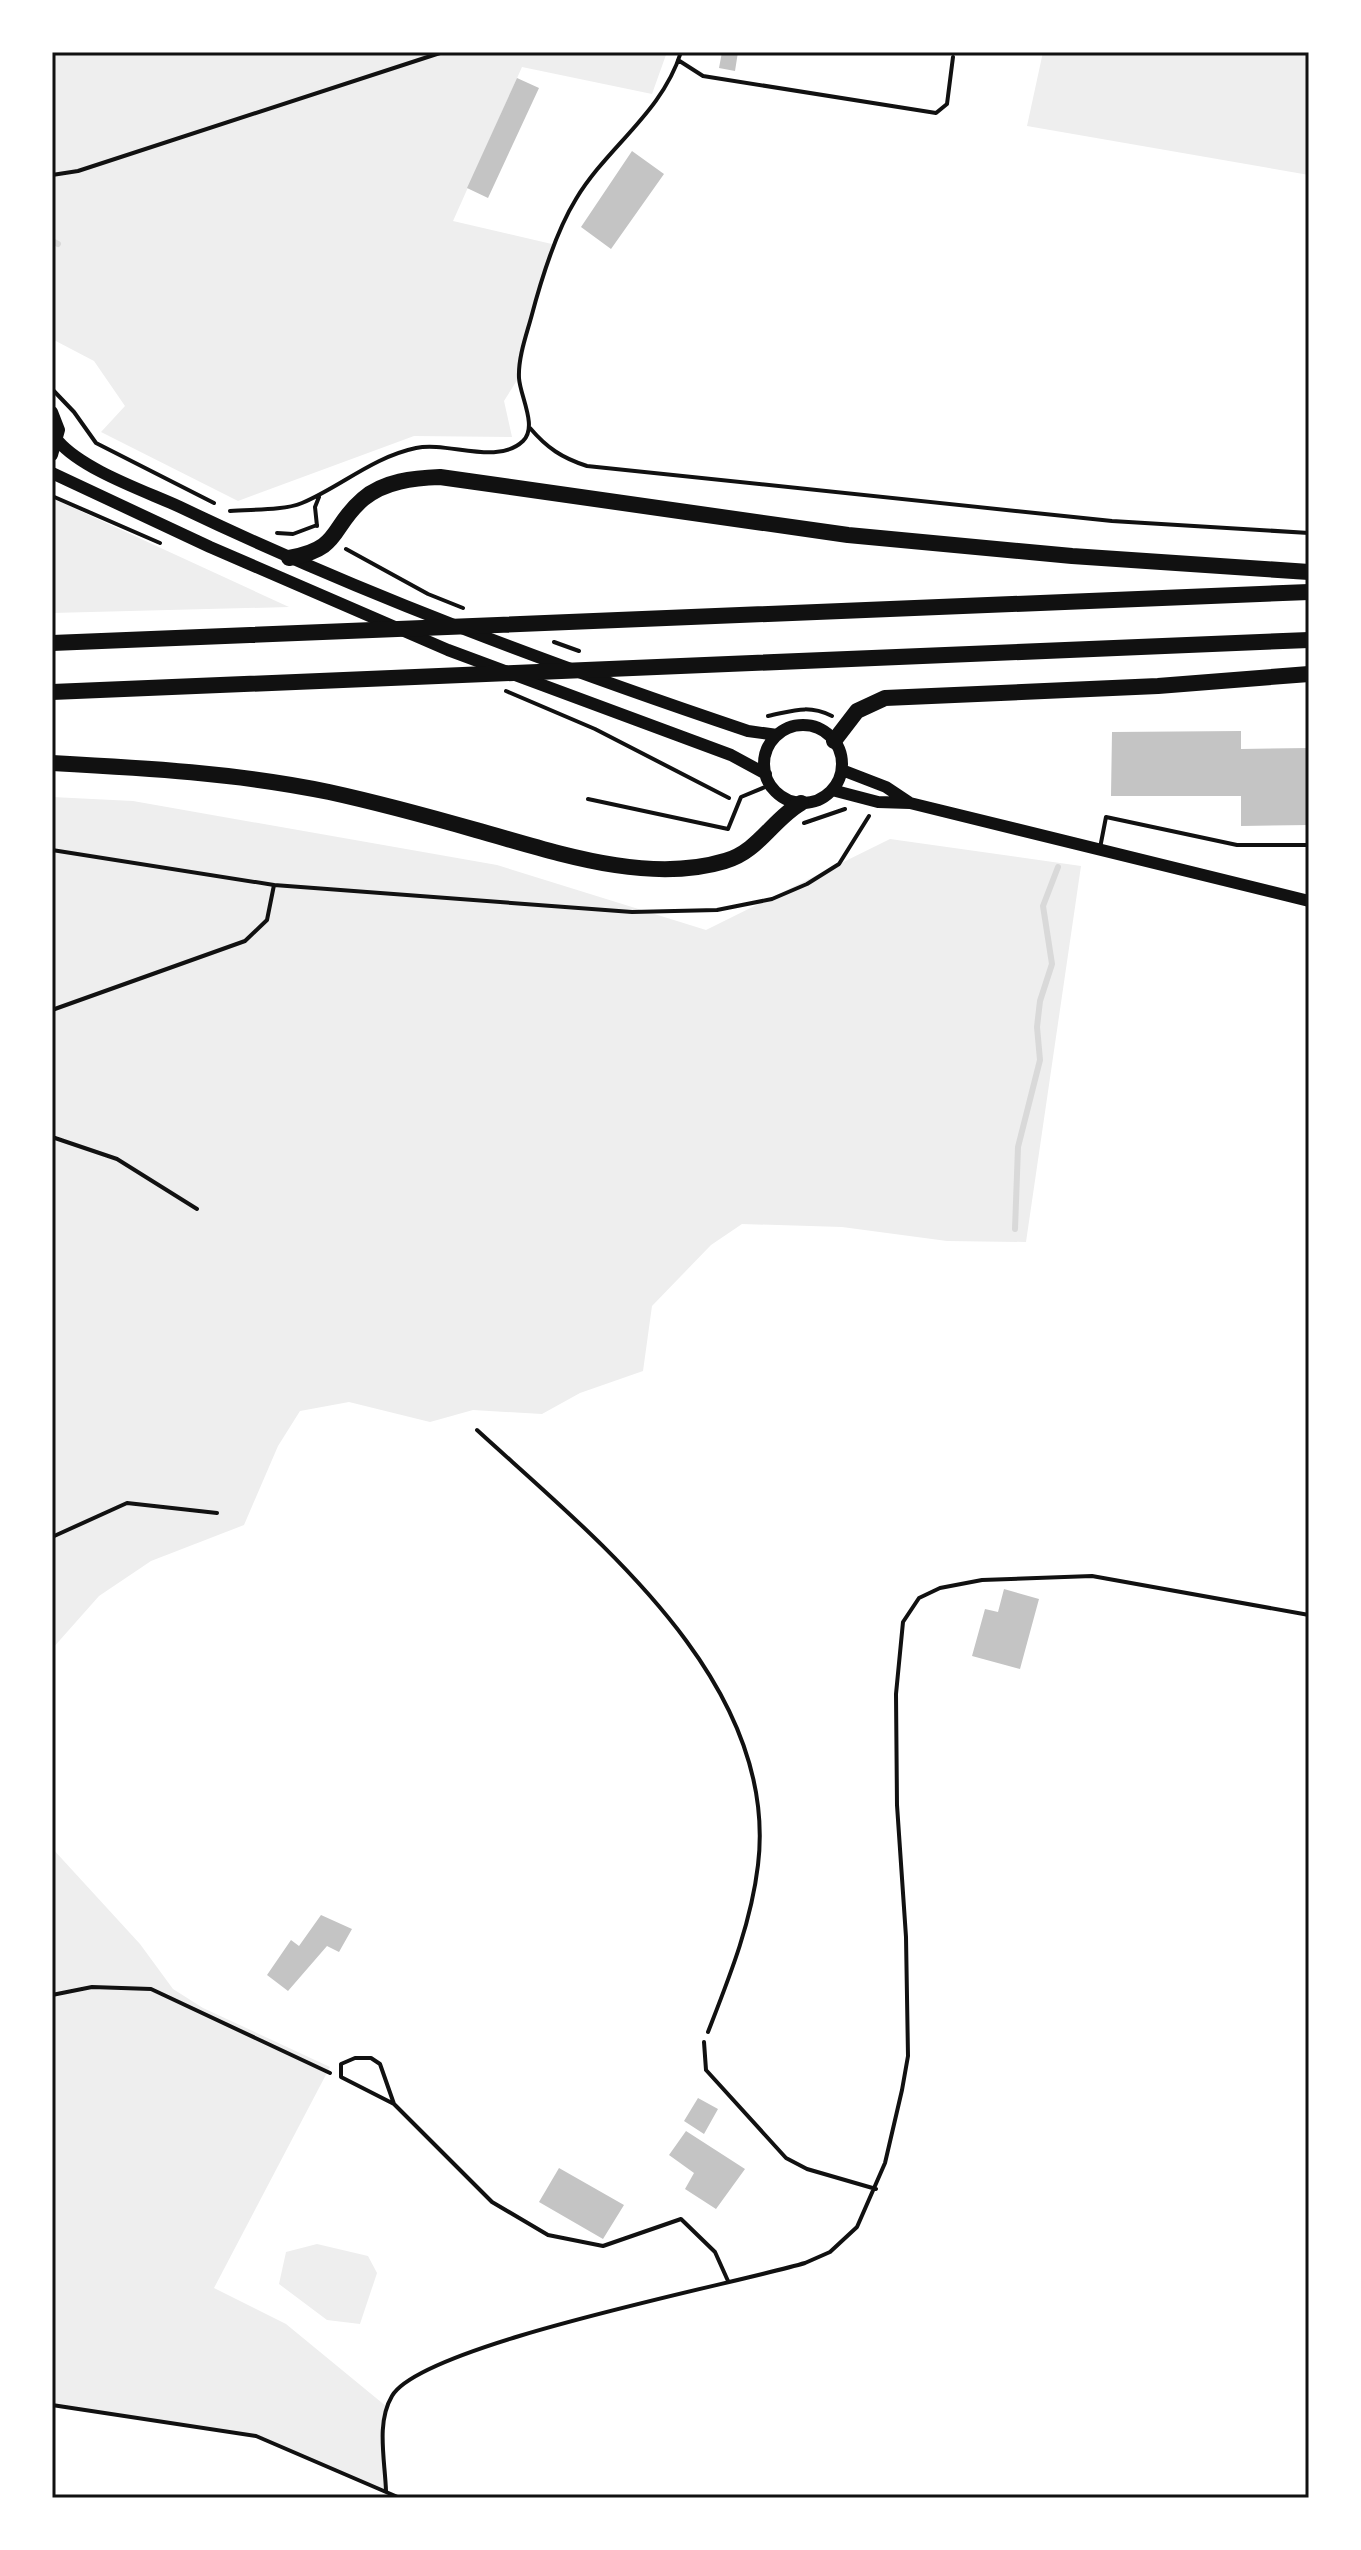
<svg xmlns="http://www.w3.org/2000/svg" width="1361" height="2550" viewBox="0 0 1361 2550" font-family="'PT Sans Narrow',sans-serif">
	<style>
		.green { fill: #eee }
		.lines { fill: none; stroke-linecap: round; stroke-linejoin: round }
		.stream { stroke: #d9d9d9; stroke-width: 6 }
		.building { fill: #c4c4c4 }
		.path { stroke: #111; stroke-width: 4 }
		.service { stroke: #111; stroke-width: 4 }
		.secondary { stroke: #111; stroke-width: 12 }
		.motorway { stroke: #111; stroke-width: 16 }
		.neatline { fill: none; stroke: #111; stroke-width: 3 }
	</style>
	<rect width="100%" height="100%" fill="#fff"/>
	<path class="green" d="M52,52H667L652,94L522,67L453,221L556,245L532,315L519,377L504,401L512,437L414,436L238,501L101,432L125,406L94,361L52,339Z
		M1043,52H1309V175L1027,126Z
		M52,498L289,607L52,613Z
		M52,797L133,801L497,865L706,930L890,839L1081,866L1026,1242L947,1241L842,1227L742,1224L711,1245L652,1306L643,1371L580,1393L542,1414L473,1410L430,1422L349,1402L300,1411L278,1446L244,1525L151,1561L99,1596L52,1649Z
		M52,1848L140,1944L173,1989L203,2008L330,2067L214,2288L286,2324L387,2407L382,2419L386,2491L256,2436L52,2405Z
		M317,2244L368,2256L377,2273L360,2324L327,2320L279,2284L286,2252Z"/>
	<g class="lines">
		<path class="stream" d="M52,241L58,244
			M1015,1229L1018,1147L1040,1060L1037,1027L1040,1001L1052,964L1043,906L1058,867"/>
	</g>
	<path class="building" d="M722,52H738L735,71L719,68Z
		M517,78L539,88L488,198L467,188Z
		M632,151L664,174L611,249L581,227Z
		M1241,731V749L1309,748V825L1241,826V796H1111L1112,732Z
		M1004,1589L1039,1599L1020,1669L972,1656L985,1609L998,1612Z
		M321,1915L352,1929L339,1952L327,1946L288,1991L267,1975L291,1940L299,1946Z
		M698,2098L718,2109L704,2134L684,2121Z
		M686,2131L745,2169L716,2209L685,2189L694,2173L669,2155Z
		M559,2168L624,2205L603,2239L539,2202Z"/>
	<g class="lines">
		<path class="path" d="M678,60L703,76L936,113L947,104L953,57
			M52,175L78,171L443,52
			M52,389L74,412L96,443L214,503
			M530,428C547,448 562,458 587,466L1112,521L1309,533
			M52,496L160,543
			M230,511C252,509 282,511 302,503C340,487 373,457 416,448C448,441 497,466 523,441C538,427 520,396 519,378C518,358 526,336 531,318C541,280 555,233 576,199C607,147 662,113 681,52
			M317,526L315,507L319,497
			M277,533L293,534L317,525
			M346,549L428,594L463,608
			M554,642L579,651
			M506,691L595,729L729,798
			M768,716C793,711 807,704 832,716
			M804,823L845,809
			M52,850L274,885L632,912L717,910L772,899L807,884L839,864L869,816
			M52,1010L245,941L267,920L274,885
			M52,1137L117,1159L197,1209
			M477,1430C596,1539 780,1683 758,1865C751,1924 729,1978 708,2032
			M52,1537L127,1503L217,1513
			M52,1995L92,1987L151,1989L330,2073"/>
		<path class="service" d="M588,799L728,829L741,797L770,785
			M1100,848L1106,817L1237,845H1309
			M704,2042L706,2070L786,2158L807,2169L876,2189
			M394,2104L341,2077V2064L355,2058H371L380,2064L394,2104L492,2202L548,2235L603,2246L681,2219L715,2252L728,2281
			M52,2405L256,2436L400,2498
			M386,2491C385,2460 376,2423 392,2396C422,2344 735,2284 805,2263L830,2252L857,2227L885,2163L902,2090L908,2056L906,1937L897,1805L896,1694L903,1622L919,1598L940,1588L982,1580L1092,1576L1309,1615"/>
		<path class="secondary" d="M52,412L59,430L52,455
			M58,441C83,470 145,491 180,507C364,595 555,666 748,731L777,735
			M52,473L210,547L448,650L731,755L766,774
			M764 764a39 39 0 1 1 78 0a39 39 0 1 1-78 0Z
			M842,770L886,787L910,803
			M832,790L878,802L910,803L1309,901"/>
		<path class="motorway" d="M289,558C342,549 330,527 363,499C384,481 414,478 440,477L848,535L1072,556L1309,572
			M52,643L1309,592
			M52,692L1309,640
			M834,741L857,711L885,698L1158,686L1309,674
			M52,763C145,768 238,773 329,792C379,803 427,816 476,830C552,851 646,885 725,861C758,852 773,819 801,803"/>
	</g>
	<rect width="1361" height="2550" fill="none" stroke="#ffffff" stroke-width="108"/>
	<rect x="54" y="54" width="1253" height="2442" class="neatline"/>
</svg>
